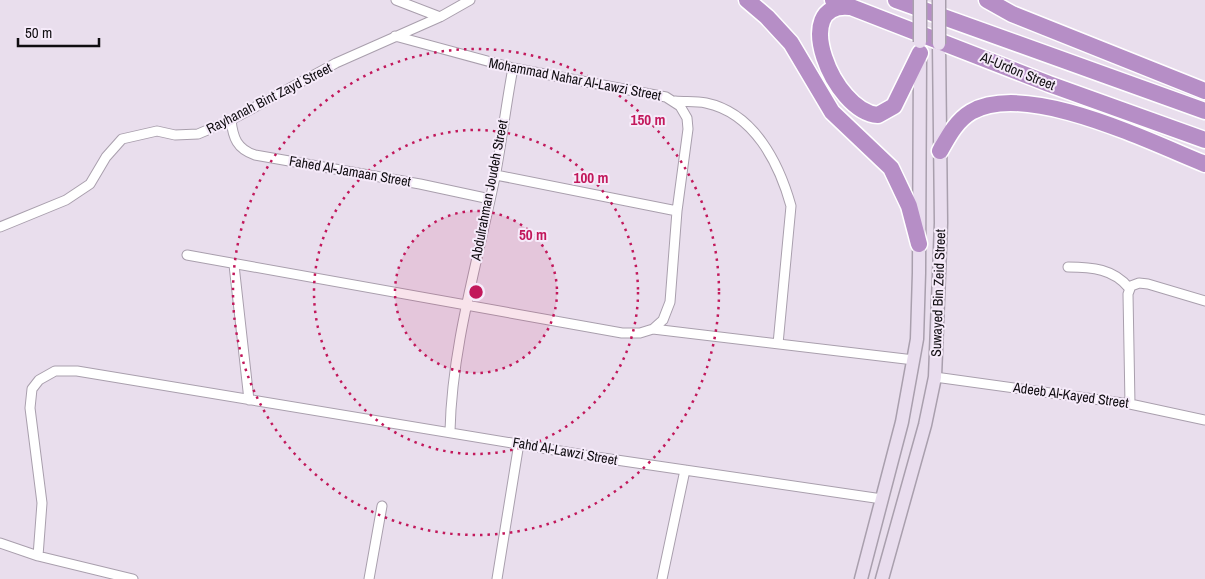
<svg xmlns="http://www.w3.org/2000/svg" width="1205" height="579" viewBox="0 0 1205 579" font-family="'Archivo Narrow',sans-serif">
	<style>
		.lines { fill: none; stroke-linecap: round; stroke-linejoin: round }
		.street-casing { stroke: #a99fad; stroke-width: 11 }
		.secondary-casing { stroke: #a99fad; stroke-width: 15 }
		.highway-casing { stroke: #fff; stroke-width: 19 }
		.street { stroke: #fff; stroke-width: 9 }
		.secondary { stroke: #e9ddee; stroke-width: 12 }
		.highway { stroke: #b68ec6; stroke-width: 16 }
		.secondary-bridge-casing { stroke: #a99fad; stroke-width: 15; stroke-linecap: butt }
		.secondary-bridge { stroke: #e9ddee; stroke-width: 12 }
		.ring { fill: none; stroke: #c2185b; stroke-width: 2.5; stroke-dasharray: 2.5 5 }
		.labels { text-anchor: middle; stroke-width: 4; stroke-linejoin: round; paint-order: stroke }
		.street-label { font-size: 14px; fill: #100d11; stroke: #f6ebfa }
		.centre { fill: #c2185b; stroke: #f6ebfa; stroke-width: 2.5 }
		.ring-label { font-size: 15px; text-anchor: middle; font-weight: bold; fill: #c2185b; stroke: #f6ebfa; stroke-width: 4; stroke-linejoin: round; paint-order: stroke }
	</style>
	<rect width="100%" height="100%" fill="#e9deed"/>
	<g class="lines">
		<defs>
			<path id="street" d="M396,0L440,17
				M675,101C685,102 696,101 706,103C754,113 779,163 791,206L778,344
				M231,120C233,138 237,149 255,155L420,184L490,199
				M496,175L677,211
				M0,227L66,200L90,184L106,157L122,139L157,131L175,135L198,134L231,120L336,63L440,17L470,0
				M187,255L622,333H640L653,329L663,320L670,302L677,211L688,129L687,118L680,106L666,97L513,68L395,36
				M234,265L249,400
				M1068,267C1092,267 1114,269 1129,288
				M653,329L914,360
				M935,377L1130,404L1205,420
				M1130,404L1128,294L1131,286L1139,283L1148,284L1205,301
				M450,431C452,345 478,261 495,177C502,141 506,104 513,68
				M0,543L38,556L133,579
				M38,556L42,503L30,408L32,389L39,380L55,371H77L596,457L882,499
				M369,579L382,506
				M497,579L519,443
				M662,579L685,470"/>
			<path id="secondary" d="M861,579L902,422L917,339L919,273L920,56
				M882,579L925,425L935,377L941,223L939,44"/>
			<path id="highway" d="M747,0L767,17L791,43L832,112L891,168L909,206L919,244
				M833,0L1049,84L1205,140
				M896,0L1205,111
				M987,0L1012,14L1205,91
				M850,7C789,0 833,112 878,115L894,106L920,53
				M940,151C948,137 956,121 971,112C1026,80 1150,142 1205,164"/>
		</defs>
		<use href="#street" class="street-casing"/>
		<use href="#secondary" class="secondary-casing"/>
		<use href="#highway" class="highway-casing"/>
		<use href="#street" class="street"/>
		<use href="#secondary" class="secondary"/>
		<use href="#highway" class="highway"/>
		<defs>
			<path id="secondary-bridge" d="M939,0V44
				M920,42V0"/>
		</defs>
		<use href="#secondary-bridge" class="secondary-bridge-casing"/>
		<use href="#secondary-bridge" class="secondary-bridge"/>
	</g>
	<circle cx="476" cy="292" r="81" fill="#c2185b" fill-opacity=".12"/>
	<g class="ring">
		<circle cx="476" cy="292" r="81"/>
		<circle cx="476" cy="292" r="162"/>
		<circle cx="476" cy="292" r="243"/>
	</g>
	<g class="labels">
		<g class="street-label">
			<text transform="translate(1018 71) rotate(22)" y="5">Al-Urdon Street</text>
			<text transform="translate(575 79) rotate(11)" y="5">Mohammad Nahar Al-Lawzi Street</text>
			<text transform="translate(269 98) rotate(-27)" y="5">Rayhanah Bint Zayd Street</text>
			<text transform="translate(350 171) rotate(10)" y="5">Fahed Al-Jamaan Street</text>
			<text transform="translate(489 190) rotate(-79)" y="5">Abdulrahman Joudeh Street</text>
			<text transform="translate(938 293) rotate(-88)" y="5">Suwayed Bin Zeid Street</text>
			<text transform="translate(1071 395) rotate(8)" y="5">Adeeb Al-Kayed Street</text>
			<text transform="translate(565 451) rotate(10)" y="5">Fahd Al-Lawzi Street</text>
		</g>
	</g>
	<circle cx="476" cy="292" r="8" class="centre"/>
	<g class="ring-label">
		<text x="648" y="125">150 m</text>
		<text x="591" y="183">100 m</text>
		<text x="533" y="240">50 m</text>
	</g>
	<path d="M18 38v8h81v-8" fill="none" stroke="#100d11" stroke-width="2.5"/>
	<text x="25" y="38" font-size="15" fill="#100d11" stroke="#f6ebfa" stroke-width="4" paint-order="stroke">50 m</text>
</svg>
